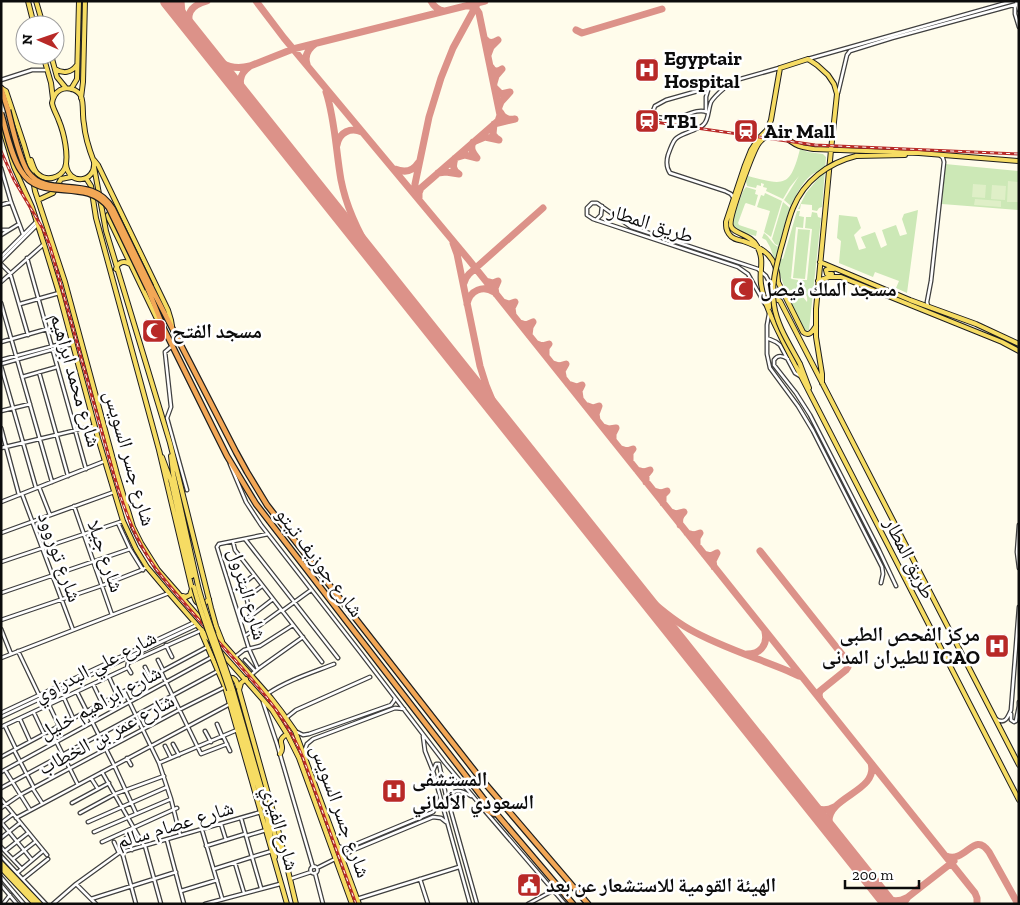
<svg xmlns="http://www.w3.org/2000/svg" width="1020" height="905" viewBox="0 0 1020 905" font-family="'Zilla Slab','Noto Naskh Arabic',serif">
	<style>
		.green { fill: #cce8b6 }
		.pitch { fill: #dfefc7 }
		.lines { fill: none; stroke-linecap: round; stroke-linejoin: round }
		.taxiway { stroke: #dc9289; stroke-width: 7 }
		.runway { stroke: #dc9289; stroke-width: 16 }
		.minor-casing { stroke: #3f3f3f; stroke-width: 5 }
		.major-casing { stroke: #1d1d1d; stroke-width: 6 }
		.highway-casing { stroke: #1d1d1d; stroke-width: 7 }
		.minor { stroke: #fff; stroke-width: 2.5 }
		.major { stroke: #f6dc63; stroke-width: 4 }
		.highway { stroke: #f2a756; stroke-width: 4.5 }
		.rail-casing { stroke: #b82927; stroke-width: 3 }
		.rail { stroke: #fff; stroke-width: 1; stroke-dasharray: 4; stroke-linecap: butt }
		.major-bridge-casing { stroke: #1d1d1d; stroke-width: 6; stroke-linecap: butt }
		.highway-bridge-casing { stroke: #1d1d1d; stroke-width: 7; stroke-linecap: butt }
		.major-bridge { stroke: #f6dc63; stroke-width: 4 }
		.highway-bridge { stroke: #f2a756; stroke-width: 4.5 }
		.labels { text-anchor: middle; stroke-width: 5; stroke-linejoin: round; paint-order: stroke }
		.poi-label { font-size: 20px; font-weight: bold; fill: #0c0c0c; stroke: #fff; text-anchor: start }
		.street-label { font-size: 20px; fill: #0c0c0c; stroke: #fff }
	</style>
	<rect width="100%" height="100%" fill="#fffceb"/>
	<path class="green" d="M800,149L808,152L823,154L826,157L822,207L819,208L817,211L812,210V205L801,204L800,209H798L806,193L821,175V172L819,171C805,175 797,194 791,206L784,200L799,176L790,187L783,199L766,191L767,188L763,187L764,184L761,183V186L757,185L756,188L747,186L746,181L748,176C783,185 790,189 800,149Z
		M945,164L1019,171V210L942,204Z
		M746,187L756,190L755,194L758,195L755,206L746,203L745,204L738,223L739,225L757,231L756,236C746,233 733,232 732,221L743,191Z
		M765,193L782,201L771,237L764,232L770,211L757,207L761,195L764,196Z
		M783,202L790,208L785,223L779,246L775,244L772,239Z
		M918,210L907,293L896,288L899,281L875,272L873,277L839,263L841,241L837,238L839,215L857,217L861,228L854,235L859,250L866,248L861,237L875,232L881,248L887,245L882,230L896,225L900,236L907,234L902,219L904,214Z
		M797,211H800L799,216L804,217L803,228L796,227L791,278L789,277L792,279L798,280L797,291L790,290V295L803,297L807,302C808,297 806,294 803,291H799L800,280H807L812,229L805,228L806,217H811L812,212L817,213L818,217L821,218L809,330L806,331L803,328L788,297L770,247L766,240L762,238L764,233C770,237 772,245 779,247L776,257L783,259Z
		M798,229L810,230L805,279L793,278Z"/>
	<path class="pitch" d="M1008,181L1019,182V202H1007Z
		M973,184L986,185L985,198L972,197Z
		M992,185L1006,186L1005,200L991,199Z
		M975,199L1001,201V207L974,205Z"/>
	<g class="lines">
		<path class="taxiway" d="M181,1L182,13L185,22
			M256,1L284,38L469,260L975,893L977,898V904
			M431,1C434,7 438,10 444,11
			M576,30L582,33L662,9
			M191,31C186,14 189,6 207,1
			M485,39C489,44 493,43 498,40L491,47L488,55
			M212,57C225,66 234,70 250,66L293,49L485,1
			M307,64C304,55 308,49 315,44
			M491,67C494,72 497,72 502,69L496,76L494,83
			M496,89L501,94L510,92L501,102L499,107
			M326,92C335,119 336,152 341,180C347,211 361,238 378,264
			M244,96C239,84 238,75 249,67
			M337,145C339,132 351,127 362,132
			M395,169C405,173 413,171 418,163
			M438,173L446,172L459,174C452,170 453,165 455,158L465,155L477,158C473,153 470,149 473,142L485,137L499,140L496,138L493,134L494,124L515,119C509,120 504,119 501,113
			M415,193V184L429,117L441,78L453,48L477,4
			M419,198V193L421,188L498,121L500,115L479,13L475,7L469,6
			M453,243L457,254L480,366L486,385L493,402L509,428
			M486,281L493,283L498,281L495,288L496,294
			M464,283L466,278L469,274L543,208
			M503,302L509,304L515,302L512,308L513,315
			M467,304C470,290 483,285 494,292
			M520,323L526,325L533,322L530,327L529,335
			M537,344L542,346L549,344L546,348V355
			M553,364L559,366L566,364L562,371L563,376
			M568,384L577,387L582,385L579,391L580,398
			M585,405L593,408L599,406L596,414L597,420
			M603,427L609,429L616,428L613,434V440
			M621,449L627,451L633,449L630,453V461
			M637,470L644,472L650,470L646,475V482
			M654,491L661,493L667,491L663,495V503
			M671,512L676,514L684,512C680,516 679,519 680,525
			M687,533L694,535L700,533L697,538V545
			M760,551L848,662V667L846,670L820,691L819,695L820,699
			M704,554L711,556L717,553L713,561L714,567
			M638,589C654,604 670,618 689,629C718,646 757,658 788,671L799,676
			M747,654C760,654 768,645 765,632
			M810,804C817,810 825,812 834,807
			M832,832C831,829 829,825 829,821C829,796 879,791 871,763
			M946,856C966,864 974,830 989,852L1018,904
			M882,895C889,901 897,903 906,898
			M903,904L908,897L954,861"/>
		<path class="runway" d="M168,1L889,904"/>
		<defs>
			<path id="minor" d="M1016,1L1019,10
				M1015,5V14L1019,27
				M808,59L1013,1
				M1,80L32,70H47
				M730,83C724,89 716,94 711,102C708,109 709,119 704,124C702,127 697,128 694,130C675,138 675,135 668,155C666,162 666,167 670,173L725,191L731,194L733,197
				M838,93L847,55L850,51L892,38L1017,4
				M706,112V97L709,87
				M707,112C697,108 686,116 676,118C669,119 662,118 656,117L653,111L655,106L666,100L779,68
				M1,168L11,202L23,234
				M1,205L11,202
				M596,220L601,215L602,206
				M1,230H9
				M1,235L19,224
				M1,257L37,221
				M27,258L86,469
				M1,261L37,225
				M1,264L10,273L28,335
				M1,282L44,244
				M1,303L52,482
				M20,304L59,293
				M765,304L748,274L738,267L717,260L593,219L587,215V208L592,203H597L631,227L758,269L766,276L779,300
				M928,306L927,302L931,281L944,162L943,158L940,155
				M769,314L767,325V354L770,368L798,406L813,431L882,567L883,574L881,583
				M767,338L776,342L780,345L795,373L800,376
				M1,342L47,329
				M172,346L165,352L171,407L167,418L187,490
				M788,359C783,356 778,354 774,360V365L796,393L810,415L879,550L896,586
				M1,360L72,341
				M1,364L72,344
				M1,366L36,488
				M39,372L68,476
				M22,377L57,367
				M1,411L30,404
				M1,428L19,495
				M1,448L94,426
				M230,464L246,502L261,525L360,652L445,763L482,807
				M39,487L50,515
				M22,494L73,630
				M1,502L105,461
				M74,506L112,615
				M118,523L130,549L143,570
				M1019,525L1017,552L1019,568
				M1,533L114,492
				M245,539L338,658
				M233,542L235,550L322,662
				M1,562L123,521
				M1,593L130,549
				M246,598L262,586
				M282,611L311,590
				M251,616L243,584L254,575
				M1,620L101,586L139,571L147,567
				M240,621L251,616L273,599
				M1,629L11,654
				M245,636L281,610
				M166,645L172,657
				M18,651L40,697
				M235,657L244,650L260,646L293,625
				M1,658L169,593
				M158,660L163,670
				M245,660L255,671
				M145,667L150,677
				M128,668L131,673
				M258,669L249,649L217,547L219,544L268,534
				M161,672L201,754L227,744
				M251,675L258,669L303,637
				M109,677L117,695
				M93,684L102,703
				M124,691L159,763L171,799L180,835
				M77,692L114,765L136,813
				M267,694C288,680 311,673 334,664
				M64,698L73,718
				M263,702L277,744L313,867
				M1019,702V711
				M49,705L59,726
				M1,713L195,622
				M34,713L44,734
				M1011,714V720L1014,722L1016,721L1019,706
				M1,717L197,625
				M286,718L296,710L370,677
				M20,719L30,741
				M996,719C1005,725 1008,717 1011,710L1019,607
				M217,724L222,736
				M5,726L16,749
				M1,727L127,668L128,663L202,630
				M51,731L78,785
				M205,731L211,742
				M297,732L303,735L309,734L391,705L394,701L395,698
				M223,736L230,751
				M423,736L425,751L433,771L470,904
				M173,744L179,755
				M165,746L171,758
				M14,750L34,788
				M304,752L307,744L313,739L395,708L404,709
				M1,757L207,647
				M127,758L131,765
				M159,763L237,730
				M5,770L30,810
				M433,771L436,764H439L447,800
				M1,772L212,657
				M102,772L144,846
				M91,778L98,789
				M1,788L218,671
				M33,789L42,803
				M471,796C461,790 452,787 448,801L477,904
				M1,799L47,855
				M72,803L109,783
				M1,808L20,795L179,710L225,687
				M485,811L565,904
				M80,813L115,794L164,776
				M16,818L230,704
				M1,822L32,860
				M88,822L167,787
				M1,823L13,814
				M221,824L226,840
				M202,830L222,898
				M94,832L171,799
				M246,836L266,830
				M1,838L20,823
				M126,838L132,850
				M167,840L184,904
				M102,842L177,808
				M114,842L119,853
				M145,846L161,904
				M206,846L245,834
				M338,846L343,848L349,847L433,812L437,806L440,799
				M1,847L22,869
				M5,851L28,833
				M122,852L136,904
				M1,856L46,904
				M13,859L35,842
				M343,860L346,855L351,851L433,817L441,818L446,822
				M235,863L244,893
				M310.5 870a3.5 3.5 0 1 1 7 0a3.5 3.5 0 1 1-7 0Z
				M317,868L335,859
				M214,869L252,857L241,818
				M17,873L43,851
				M315,873L323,904
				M1,877L24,904
				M23,879L48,859
				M290,879L311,872
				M420,879L428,904
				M76,884L96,904
				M1,885L17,904
				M261,888L252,857L272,851
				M181,891L217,880
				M91,899L176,872
				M357,899L459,867
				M3,904L10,895
				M53,904L76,884L119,853L261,812
				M205,904L280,884
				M528,904L554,890"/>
			<path id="major" d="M28,1L34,25
				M36,1L43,25
				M43,55L51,83L53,99
				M51,55L57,77L66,88
				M55,69C63,74 71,73 77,65
				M1,88L6,91L24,145L31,169L35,191L65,282L117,474L133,527L141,543L158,570L205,624
				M71,89L77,79L79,1
				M81,98L83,82L85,1
				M1,124L14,167L32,207L44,244L59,293L98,438L123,521L136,549L147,567L169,593L211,641
				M919,153L814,149C809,148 804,148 799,146C789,142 784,133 772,135C766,136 762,139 759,143C753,151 728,219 731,226C733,234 751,234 757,246C765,261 759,269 761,284C764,304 774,323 783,341L1019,800
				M919,153L1019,161
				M856,156L905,155
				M31,160C33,165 34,171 38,174C47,182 60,178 65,168C69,156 64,133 59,121C57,115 53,109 52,103C53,97 55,93 60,90C67,86 77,89 81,96C84,104 82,115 84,124C85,137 89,149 94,162C96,183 68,186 66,164
				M94,160L98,165L168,310L171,320L172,326
				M94,167L106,231L170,443L211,608L216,626L222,641
				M86,178L91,186L96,218L159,450L192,589L190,595L186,597L183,596
				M38,200L53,193L61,179L71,177
				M111,211L108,215L109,219L156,317L161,325
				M820,262L910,300L976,324L1019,344
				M116,269C118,262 124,260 130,264
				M832,274H827L826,270L828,269H834
				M777,280L803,332C809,337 812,332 816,326
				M778,281C777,257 764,248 743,241C738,240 732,239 729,234C726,230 726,227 726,222L745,165L751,150L758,139L767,130L771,120L780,68L808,59L817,65L828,75L834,84L837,94L831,150L816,309V337L822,374V383
				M818,281L829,277H841L1002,342L1019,351
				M769,308L770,302L771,299H775L780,301L1019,765
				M800,364L809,388
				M171,456L173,473L198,586
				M162,457L171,481L192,576
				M193,591C194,599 196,606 205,603L209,599
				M202,630V634L225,687L287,904
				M213,632L271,698L281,711L295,731L359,904
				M219,650L272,710L287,734L299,758L352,904
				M227,679C234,675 237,681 238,687
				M246,679L241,683L239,690L279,833L296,904
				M229,690L267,818L275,857
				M233,690L279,849L283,854
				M280,754C287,745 274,742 287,734
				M1,863L40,904
				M1,868L35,904"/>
			<path id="highway" d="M1,88L8,110
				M151,287L236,452L247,472L267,505L477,774L588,904
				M148,289L164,329L213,428L227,456L256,504L483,798L573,904
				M482,808L494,814"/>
		</defs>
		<use href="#minor" class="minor-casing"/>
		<use href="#major" class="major-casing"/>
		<use href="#highway" class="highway-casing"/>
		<use href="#minor" class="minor"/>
		<use href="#major" class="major"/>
		<use href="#highway" class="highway"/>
		<defs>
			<path id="rail" d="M648,121L815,145L1019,154
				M1,151L14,180L43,229L50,246L115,479C126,514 135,539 156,569C181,601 209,631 236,661C262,691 288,720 303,758L356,904"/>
		</defs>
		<use href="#rail" class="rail-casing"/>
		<use href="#rail" class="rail"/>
		<defs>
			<path id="major-bridge" d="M800,364C790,345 777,326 774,305C771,285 776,267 781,248C785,235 788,220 793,208C804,181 828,163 856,156
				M198,586C207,621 222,655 233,690
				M194,587C203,622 218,655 229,690"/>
			<path id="highway-bridge" d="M8,110C12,126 19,159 28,172C48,200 91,172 113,209L151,287
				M1,113C6,130 11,156 21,171C41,204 85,176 109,208L148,289"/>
		</defs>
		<use href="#major-bridge" class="major-bridge-casing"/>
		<use href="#highway-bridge" class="highway-bridge-casing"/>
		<use href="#major-bridge" class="major-bridge"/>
		<use href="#highway-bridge" class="highway-bridge"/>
	</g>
	<defs>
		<symbol id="hospital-square" viewBox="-11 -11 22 22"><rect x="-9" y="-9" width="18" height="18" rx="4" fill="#b82927" stroke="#fff"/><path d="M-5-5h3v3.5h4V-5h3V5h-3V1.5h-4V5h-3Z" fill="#fff"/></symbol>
		<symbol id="station-square" viewBox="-11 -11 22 22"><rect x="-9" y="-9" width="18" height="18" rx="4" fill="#b82927" stroke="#fff"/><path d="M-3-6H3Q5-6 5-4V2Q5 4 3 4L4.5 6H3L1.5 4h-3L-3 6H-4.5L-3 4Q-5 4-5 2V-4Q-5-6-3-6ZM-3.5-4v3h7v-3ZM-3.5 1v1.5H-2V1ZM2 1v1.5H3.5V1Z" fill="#fff"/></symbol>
		<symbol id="mosque-square" viewBox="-11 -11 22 22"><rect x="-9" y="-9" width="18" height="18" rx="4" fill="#b82927" stroke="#fff"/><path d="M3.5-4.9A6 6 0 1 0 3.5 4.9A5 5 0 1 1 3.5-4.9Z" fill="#fff"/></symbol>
		<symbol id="civic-square" viewBox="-11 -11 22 22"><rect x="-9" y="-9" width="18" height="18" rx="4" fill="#b82927" stroke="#fff"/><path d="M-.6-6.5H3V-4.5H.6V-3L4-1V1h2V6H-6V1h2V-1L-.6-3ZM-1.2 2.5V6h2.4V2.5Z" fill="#fff"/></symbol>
	</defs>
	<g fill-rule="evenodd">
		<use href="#hospital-square" x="633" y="56" width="28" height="28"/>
		<use href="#station-square" x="633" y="107" width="28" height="28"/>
		<use href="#station-square" x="732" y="117" width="28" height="28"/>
		<use href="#mosque-square" x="728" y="275" width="28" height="28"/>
		<use href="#mosque-square" x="140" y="317" width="28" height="28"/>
		<use href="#hospital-square" x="983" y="632" width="28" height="28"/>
		<use href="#hospital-square" x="380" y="777" width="28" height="28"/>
		<use href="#civic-square" x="515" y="871" width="28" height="28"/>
	</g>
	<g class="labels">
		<g class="poi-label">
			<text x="664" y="65">Egyptair<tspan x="664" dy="23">Hospital</tspan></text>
			<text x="664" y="128">TB1</text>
			<text x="764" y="138">Air Mall</text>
			<text x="760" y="296">مسجد الملك فيصل</text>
			<text x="172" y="338">مسجد الفتح</text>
			<text x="980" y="641" text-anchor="end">مركز الفحص الطبى<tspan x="980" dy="23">للطيران المدنى ICAO</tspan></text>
			<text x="412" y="786">المستشفى<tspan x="412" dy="23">السعودي الألماني</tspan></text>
			<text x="546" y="892">الهيئة القومية للاستشعار عن بعد</text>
		</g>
		<g class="street-label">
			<text transform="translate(651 223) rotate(18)" y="7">طريق المطار</text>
			<text transform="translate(76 380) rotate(74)" y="7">شارع محمد ابراهيم</text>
			<text transform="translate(130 458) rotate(74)" y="7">شارع جسر السويس</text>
			<text transform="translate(106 556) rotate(71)" y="7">شارع جيلا</text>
			<text transform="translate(60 557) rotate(70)" y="7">شارع توروود</text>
			<text transform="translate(910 558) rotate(63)" y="7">طريق المطار</text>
			<text transform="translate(320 562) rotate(53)" y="7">شارع جوزيف تيتو</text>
			<text transform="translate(248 594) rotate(74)" y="7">شارع البترول</text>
			<text transform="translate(95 666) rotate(-27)" y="7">شارع علي البدراوي</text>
			<text transform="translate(100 702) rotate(-28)" y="7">شارع ابراهيم خليل</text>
			<text transform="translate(106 734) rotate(-28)" y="7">شارع عمر بن الخطاب</text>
			<text transform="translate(341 811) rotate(70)" y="7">شارع جسر السويس</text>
			<text transform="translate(175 824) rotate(-17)" y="7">شارع عصام سالم</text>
			<text transform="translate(281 828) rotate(74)" y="7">شارع الفيزي</text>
		</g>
	</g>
	<rect width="1020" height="905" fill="none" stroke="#0c0c0c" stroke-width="5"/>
	<g transform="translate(40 40) rotate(272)"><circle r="24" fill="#ffffff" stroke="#9e9e9e"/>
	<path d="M0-4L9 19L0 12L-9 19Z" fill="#b82927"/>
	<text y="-8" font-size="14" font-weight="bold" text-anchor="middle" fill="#0c0c0c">N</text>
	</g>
	<path d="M845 880v8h74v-8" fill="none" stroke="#0c0c0c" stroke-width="2.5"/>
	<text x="852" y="880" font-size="15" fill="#0c0c0c" stroke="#ffffff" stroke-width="4" paint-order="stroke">200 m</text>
</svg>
